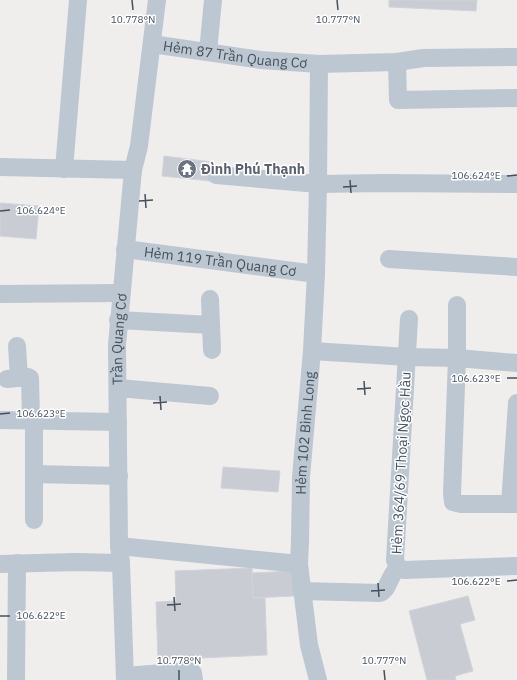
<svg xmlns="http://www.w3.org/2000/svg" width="517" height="680" viewBox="0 0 517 680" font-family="'IBM Plex Sans',sans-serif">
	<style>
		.building { fill: #c9ccd3; stroke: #d1d3da }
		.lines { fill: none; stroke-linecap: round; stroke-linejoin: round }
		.minor { stroke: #bcc7d1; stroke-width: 18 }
		.ticks { fill: none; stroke: #44505d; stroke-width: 1.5 }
		.labels { text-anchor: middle; stroke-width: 3; stroke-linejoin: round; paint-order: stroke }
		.street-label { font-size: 14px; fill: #44505d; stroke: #fff }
		.worship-label { font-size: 14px; font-weight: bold; fill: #5b616d; stroke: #fff; text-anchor: start }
		.ticks-label { font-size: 10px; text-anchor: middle; fill: #44505d; stroke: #fff; stroke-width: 3; stroke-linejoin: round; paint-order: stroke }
	</style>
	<rect width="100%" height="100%" fill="#f0eded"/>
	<path class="building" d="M389,0H477L476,11L389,7Z
		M164,156L212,162L210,181L162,176Z
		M0,203L39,206L36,239L0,236Z
		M223,467L280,471L278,492L221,488Z
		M252,568L253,598H265L267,655L158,660L156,602L176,601L175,571Z
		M293,571L294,596L253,598L252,573Z
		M468,596L475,620L460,624L473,671L455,676L456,680H427L409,611Z"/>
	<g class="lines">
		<g class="minor">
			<path id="s1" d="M152,44L261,60L319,64L397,62L423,58L517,57"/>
			<path d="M208,52L213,0"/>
			<path d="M397,62L398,100L517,98"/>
			<path d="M0,167L133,170"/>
			<path d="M64,169L78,0"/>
			<path d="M216,175L318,184L384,183L517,184"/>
			<path id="s2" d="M125,249L316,274"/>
			<path d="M389,259L517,267"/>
			<path d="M0,294L121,293"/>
			<path d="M210,299L212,350"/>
			<path d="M457,305V358L452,494L453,502L461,504H517"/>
			<path d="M409,319L395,560L398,568L404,570L517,566"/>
			<path d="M118,320L211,325"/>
			<path d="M17,346L19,378"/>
			<path d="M312,351L408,357L457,358L517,363"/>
			<path d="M7,379L28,377L30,378L31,421"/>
			<path d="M118,388L210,396"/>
			<path d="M0,420L118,422"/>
			<path d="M34,474L119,476"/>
			<path d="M510,504L517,403"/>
			<path d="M34,520V421"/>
			<path d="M119,546L299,564"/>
			<path d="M0,564L77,562L121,563"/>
			<path d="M302,591L380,593C387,590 388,582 392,576C393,573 396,570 398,568"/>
			<path d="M125,676L189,671L193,673L194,680"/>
			<path d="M16,680L17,563"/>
			<path id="s3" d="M125,680L121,563L119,546L117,345L133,170L139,146L157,0"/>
			<path id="s4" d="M318,680L309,645L299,564L300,542L301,477L312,351L316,274L318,184L319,64"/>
		</g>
	</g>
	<path class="ticks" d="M132,0L133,10M337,0L338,10M507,176L517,175M350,180L351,193M343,187L357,186M145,194L146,208M139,201L153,200M0,211L10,210M507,378H517M364,381L365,395M357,389L371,388M160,396L161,410M153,403L167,402M0,414L10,413M507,581L517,580M378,583L379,597M371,591L385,590M174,597L175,611M167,605L181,604M0,616H10M179,670V680M384,670L385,680"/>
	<defs>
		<symbol id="temple-disc" viewBox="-11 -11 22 22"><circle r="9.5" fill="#6b7280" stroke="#fff"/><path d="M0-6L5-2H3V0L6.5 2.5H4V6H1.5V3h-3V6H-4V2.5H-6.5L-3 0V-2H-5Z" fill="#fff"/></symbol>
	</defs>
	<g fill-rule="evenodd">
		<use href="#temple-disc" x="176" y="158" width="22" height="22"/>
	</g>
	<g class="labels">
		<g class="street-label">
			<text dy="5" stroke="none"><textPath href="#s1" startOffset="84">Hẻm 87 Trần Quang Cơ</textPath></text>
			<text dy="5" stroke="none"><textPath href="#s2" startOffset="96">Hẻm 119 Trần Quang Cơ</textPath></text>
			<text dy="5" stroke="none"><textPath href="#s3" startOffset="341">Trần Quang Cơ</textPath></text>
			<text dy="5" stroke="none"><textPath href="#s4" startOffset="249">Hẻm 102 Bình Long</textPath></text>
			<text transform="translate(401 463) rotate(-87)" y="5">Hẻm 364/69 Thoại Ngọc Hầu</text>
		</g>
		<g class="worship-label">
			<text x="201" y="174">Đình Phú Thạnh</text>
		</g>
	</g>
	<g class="ticks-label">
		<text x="133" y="23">10.778°N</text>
		<text x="338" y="23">10.777°N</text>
		<text x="476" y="179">106.624°E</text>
		<text x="41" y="214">106.624°E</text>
		<text x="476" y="382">106.623°E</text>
		<text x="41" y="417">106.623°E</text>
		<text x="476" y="585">106.622°E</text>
		<text x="41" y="619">106.622°E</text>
		<text x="179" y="664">10.778°N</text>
		<text x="384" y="664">10.777°N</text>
	</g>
</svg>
